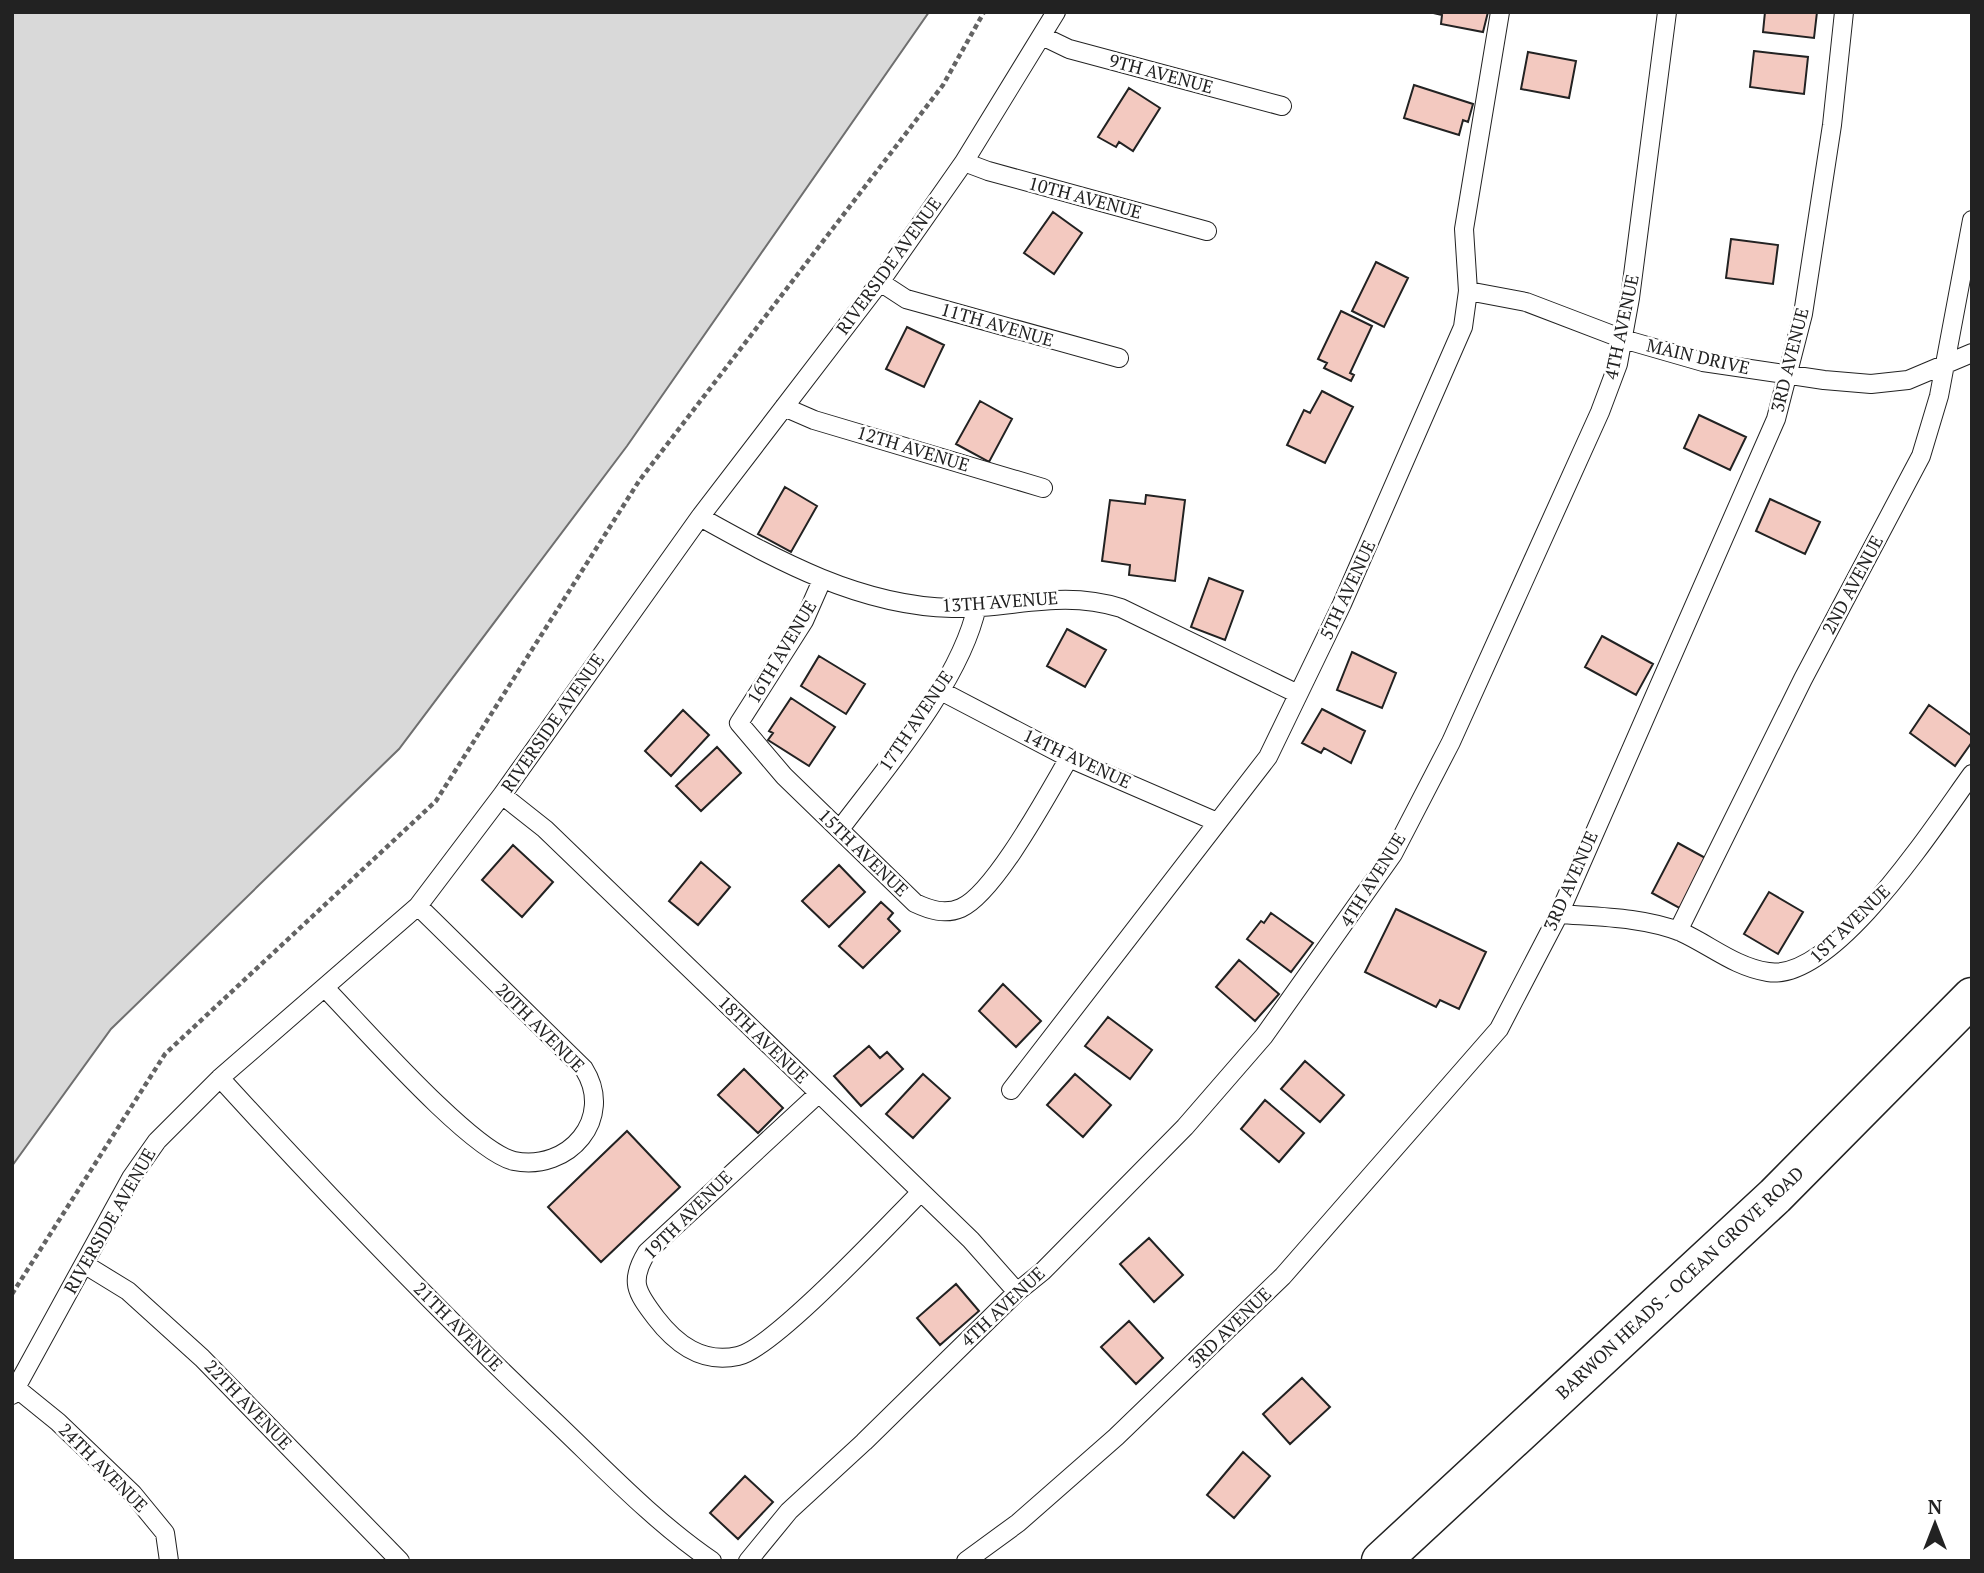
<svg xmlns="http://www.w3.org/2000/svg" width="1984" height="1573" viewBox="0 0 1984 1573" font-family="'PT Serif',serif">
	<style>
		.water { fill: #d9d9d9; stroke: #6f6f6f; stroke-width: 2 }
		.building { fill: #f3c9c0; stroke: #222; stroke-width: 2 }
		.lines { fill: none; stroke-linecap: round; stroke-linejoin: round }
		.service-casing { stroke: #222; stroke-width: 20 }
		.secondary-casing { stroke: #222; stroke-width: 41 }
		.path { stroke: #646464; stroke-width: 4.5; stroke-dasharray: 5 3.5; stroke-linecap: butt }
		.service { stroke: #fff; stroke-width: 18 }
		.secondary { stroke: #fff; stroke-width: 38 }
		.labels { text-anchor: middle; stroke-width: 5; stroke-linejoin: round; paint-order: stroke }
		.street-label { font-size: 18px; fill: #222; stroke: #fff }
	</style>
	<rect width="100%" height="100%" fill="#fff"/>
	<path class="water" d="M12,12H929L627,446L399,749L111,1029L12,1166Z"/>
	<path class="building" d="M1429,12H1488L1483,32L1441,24L1442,15Z
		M1765,12H1817L1814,38L1763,32Z
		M1754,51L1808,57L1804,94L1750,87Z
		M1528,52L1576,61L1569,98L1521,89Z
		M1414,85L1473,104L1468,122L1463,120L1459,135L1404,118Z
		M1129,88L1160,108L1133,151L1119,142L1116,147L1098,137Z
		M1053,212L1082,233L1054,274L1024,253Z
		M1731,239L1778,245L1773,284L1726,278Z
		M1376,262L1408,278L1384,327L1352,311Z
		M1341,311L1372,326L1350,373L1354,375L1351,381L1324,368L1327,363L1318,359Z
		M907,327L944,345L924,387L886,369Z
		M1322,391L1353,407L1325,463L1287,445L1304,410L1310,413Z
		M980,401L1012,419L989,462L956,444Z
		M1699,415L1746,437L1730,470L1684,448Z
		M785,487L817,506L791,552L758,534Z
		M1146,495L1185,500L1175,581L1129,575L1130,565L1102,561L1110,500L1145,504Z
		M1770,499L1820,522L1805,554L1756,531Z
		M1209,578L1243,591L1225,640L1191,627Z
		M1067,629L1106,650L1085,687L1047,666Z
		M1602,636L1653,664L1636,695L1585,667Z
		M1352,652L1396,673L1382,708L1337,690Z
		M819,656L865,684L846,714L801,686Z
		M791,698L835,727L809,766L768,740L773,733L769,731Z
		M1929,705L1972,736V742L1955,766L1910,733Z
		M1322,709L1365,731L1351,763L1324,748L1321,753L1302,743Z
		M683,710L709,735L671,776L645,751Z
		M717,747L741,773L701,811L676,786Z
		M1678,843L1709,860L1683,910L1652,893Z
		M513,845L553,882L522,917L482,880Z
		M701,862L730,887L698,925L669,901Z
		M839,865L865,892L829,927L802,901Z
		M1769,892L1803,912L1778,954L1744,934Z
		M881,902L893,913L888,919L900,931L863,968L839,946Z
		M1396,909L1486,952L1459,1009L1440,1000L1436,1007L1365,972Z
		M1271,913L1313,943L1291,972L1247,939L1261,921L1264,923Z
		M1239,960L1279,994L1255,1021L1216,987Z
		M1003,984L1041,1021L1016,1047L979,1011Z
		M1108,1017L1152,1050L1130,1079L1085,1046Z
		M869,1046L880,1058L887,1052L903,1069L861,1106L834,1076Z
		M1305,1061L1344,1095L1320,1122L1281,1089Z
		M744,1069L783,1108L758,1133L718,1095Z
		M923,1074L950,1098L913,1138L886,1114Z
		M1075,1074L1111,1105L1083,1137L1047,1105Z
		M1265,1100L1304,1133L1279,1162L1241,1129Z
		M627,1131L680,1187L601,1262L548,1207Z
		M1149,1238L1183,1275L1154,1302L1120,1264Z
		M956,1284L979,1311L940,1345L917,1318Z
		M1129,1321L1163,1358L1136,1384L1101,1347Z
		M1302,1378L1330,1407L1290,1444L1263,1414Z
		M1243,1452L1270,1476L1234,1518L1207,1495Z
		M745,1476L773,1502L738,1539L710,1513Z"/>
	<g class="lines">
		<defs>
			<path id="service" d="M1042,36L1069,49L1282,106
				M964,162L988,171L1207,231
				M880,282L906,299L1119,358
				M1468,291L1526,302L1623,339L1703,362L1824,380L1871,384L1908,380L1972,353
				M784,407L814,420L1043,488
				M700,517C779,561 860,606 952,608C1013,609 1060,589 1121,608L1298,694
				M822,580L804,621L739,723L784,776L915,903C930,910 945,915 961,908C995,893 1049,792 1069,758
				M939,690L1069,758L1217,822
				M502,795L545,829L876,1148L971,1240L1017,1292
				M840,829C886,768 961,681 977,606
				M1559,914C1599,917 1643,917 1681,932C1710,945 1735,967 1768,972C1834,983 1936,823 1972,774
				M1678,931L1803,679L1921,456L1939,396L1972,220
				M326,989C362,1026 472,1152 514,1161C569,1172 615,1118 584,1069L418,906
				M220,1078C326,1194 435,1308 549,1416C601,1465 652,1520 712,1561
				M1011,1090L1268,757L1342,604L1463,327L1468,291L1464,229L1500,12
				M818,1094L647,1252C629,1281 636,1292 656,1318C676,1344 702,1364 738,1356C773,1349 888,1225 920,1193
				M84,1264L128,1291L202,1358L400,1561
				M16,1388L58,1422L133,1494L165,1533L169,1561
				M12,1395L131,1178L157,1141L220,1078L418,906L502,795L700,517L880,282L964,162L1056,12
				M748,1561L789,1511L864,1442L1017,1292L1043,1271L1185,1127L1264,1036L1393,854L1451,742L1600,412L1618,364L1630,298L1667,12
				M966,1561L1018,1523L1116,1437L1283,1276L1499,1029L1559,914L1776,419L1803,314L1832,125L1844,12"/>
			<path id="secondary" d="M1381,1561L1775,1196L1972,997"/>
		</defs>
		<use href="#service" class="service-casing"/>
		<use href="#secondary" class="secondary-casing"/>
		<path class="path" d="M12,1294L165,1054L436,801L639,481L943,85L984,12"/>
		<use href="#service" class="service"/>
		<use href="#secondary" class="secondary"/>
	</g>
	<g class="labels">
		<g class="street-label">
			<text transform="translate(1161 74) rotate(15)" y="6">9TH AVENUE</text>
			<text transform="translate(1085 198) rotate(15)" y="6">10TH AVENUE</text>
			<text transform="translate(889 266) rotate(-54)" y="6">RIVERSIDE AVENUE</text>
			<text transform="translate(997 325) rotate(16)" y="6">11TH AVENUE</text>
			<text transform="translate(1622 327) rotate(-78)" y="6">4TH AVENUE</text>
			<text transform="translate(1698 357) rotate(13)" y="6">MAIN DRIVE</text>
			<text transform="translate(1790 360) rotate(-76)" y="6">3RD AVENUE</text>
			<text transform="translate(913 449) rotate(17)" y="6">12TH AVENUE</text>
			<text transform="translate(1853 585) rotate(-62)" y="6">2ND AVENUE</text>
			<text transform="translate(1348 590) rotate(-65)" y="6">5TH AVENUE</text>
			<text transform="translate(1000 602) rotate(-4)" y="6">13TH AVENUE</text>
			<text transform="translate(782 652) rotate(-59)" y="6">16TH AVENUE</text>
			<text transform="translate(916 721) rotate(-56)" y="6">17TH AVENUE</text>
			<text transform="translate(553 723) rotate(-55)" y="6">RIVERSIDE AVENUE</text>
			<text transform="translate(1077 759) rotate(25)" y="6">14TH AVENUE</text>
			<text transform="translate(863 853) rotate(44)" y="6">15TH AVENUE</text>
			<text transform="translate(1373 880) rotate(-58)" y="6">4TH AVENUE</text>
			<text transform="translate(1571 881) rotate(-66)" y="6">3RD AVENUE</text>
			<text transform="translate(1850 924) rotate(-44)" y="6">1ST AVENUE</text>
			<text transform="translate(540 1028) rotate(45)" y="6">20TH AVENUE</text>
			<text transform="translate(763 1040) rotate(44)" y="6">18TH AVENUE</text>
			<text transform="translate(688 1215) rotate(-45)" y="6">19TH AVENUE</text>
			<text transform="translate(110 1221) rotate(-60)" y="6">RIVERSIDE AVENUE</text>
			<text transform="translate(1680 1283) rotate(-43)" y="6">BARWON HEADS - OCEAN GROVE ROAD</text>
			<text transform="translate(1003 1307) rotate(-43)" y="6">4TH AVENUE</text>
			<text transform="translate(458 1327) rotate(45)" y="6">21TH AVENUE</text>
			<text transform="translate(1230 1328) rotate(-44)" y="6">3RD AVENUE</text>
			<text transform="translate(248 1405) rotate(46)" y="6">22TH AVENUE</text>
			<text transform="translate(103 1468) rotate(45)" y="6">24TH AVENUE</text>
		</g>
	</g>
	<rect width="1984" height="1573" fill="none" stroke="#222222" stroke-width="28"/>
	<g transform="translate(1935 1524)" stroke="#ffffff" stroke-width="5" paint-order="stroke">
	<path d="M0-5L12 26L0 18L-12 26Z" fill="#222222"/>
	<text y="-10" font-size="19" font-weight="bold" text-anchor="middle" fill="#222222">N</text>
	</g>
</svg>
